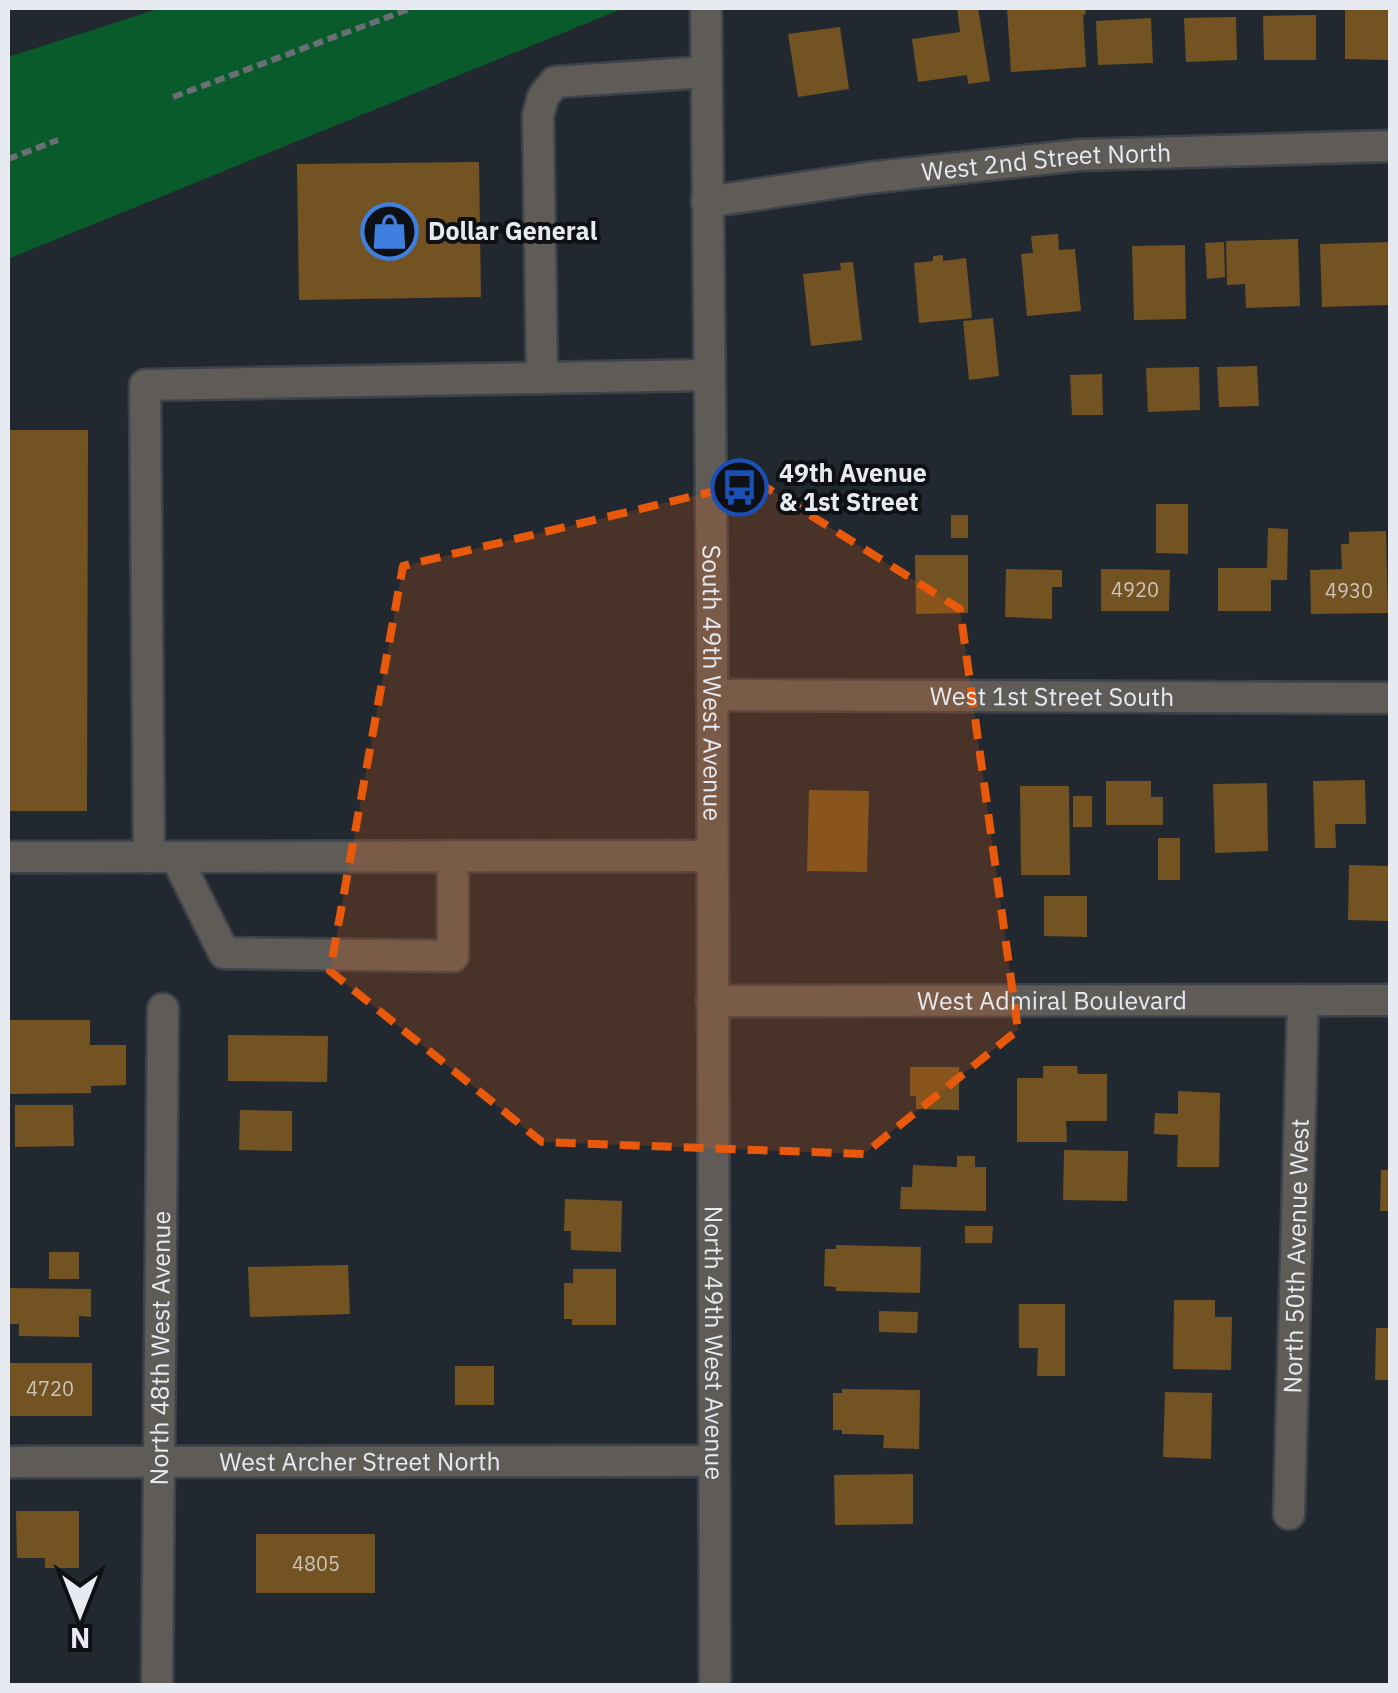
<svg xmlns="http://www.w3.org/2000/svg" width="1398" height="1693" viewBox="0 0 1398 1693" font-family="'IBM Plex Sans',sans-serif">
	<style>
		.green { fill: #0a5b2b }
		.building { fill: #745322 }
		.lines { fill: none; stroke-linecap: round; stroke-linejoin: round }
		.minor-casing { stroke: #3e434b; stroke-width: 35 }
		.path { stroke: #6a6f76; stroke-width: 6; stroke-dasharray: 10 5; stroke-linecap: butt }
		.minor { stroke: #5f5c58; stroke-width: 30 }
		.marked { fill: #e8590c; fill-opacity: 0.2; stroke: #e8590c; stroke-width: 8; stroke-dasharray: 20 12; stroke-linejoin: round }
		.labels { text-anchor: middle; stroke-width: 8; stroke-linejoin: round; paint-order: stroke }
		.number-label { font-size: 20px; fill: #cac4bc }
		.street-label { font-size: 25px; fill: #e7eaf0; stroke: #0e1014 }
		.poi-label { font-size: 25px; font-weight: bold; fill: #e7eaf0; stroke: #0e1014; text-anchor: start }
	</style>
	<rect width="100%" height="100%" fill="#222830"/>
	<path class="green" d="M161,8H624L8,259V57Z"/>
	<path class="building" d="M957,8H978L990,81L968,84L967,75L918,82L912,39L960,32Z
		M1007,8H1085L1086,14L1083,15L1086,67L1011,72Z
		M1345,8H1390V60L1345,59Z
		M1316,15V60H1264L1263,16Z
		M1236,17L1237,60L1186,62L1184,18Z
		M1151,18L1153,63L1098,65L1096,21Z
		M840,27L849,89L798,97L788,34Z
		M479,162L481,297L299,300L297,164Z
		M1058,234L1059,250L1075,249L1081,311L1027,316L1021,254L1033,253L1031,236Z
		M1298,239L1300,306L1246,308L1245,284L1227,285L1226,241Z
		M1224,242L1225,277L1207,279L1205,243Z
		M1390,242V305L1322,307L1320,244Z
		M1185,245L1186,319L1134,320L1132,246Z
		M943,255V261L966,258L972,318L919,323L914,263L933,261V256Z
		M853,262L862,340L811,346L803,274L841,270L840,263Z
		M993,318L999,376L969,380L963,321Z
		M1257,366L1259,406L1219,407L1217,367Z
		M1199,367L1200,410L1148,412L1146,368Z
		M1102,374L1103,415H1072L1070,375Z
		M8,430H88L87,811H8Z
		M1156,504H1188V554L1156,553Z
		M951,515H968V538H951Z
		M1268,528L1288,529L1287,580H1271V611H1218V568H1267Z
		M1386,531L1388,613L1311,614L1310,570L1342,569L1341,544H1349V532Z
		M915,555H968V613L916,614Z
		M1006,569L1062,570V587H1052V619L1005,617Z
		M1101,569L1170,570L1169,611H1101Z
		M1365,780L1366,824H1335L1336,848H1315L1313,781Z
		M1106,781H1151V797H1163V825H1106Z
		M1267,783L1268,851L1215,853L1213,784Z
		M1020,786H1069L1070,875H1021Z
		M809,790L869,791L867,872L807,871Z
		M1073,796H1092V827H1073Z
		M1158,838H1180V880H1158Z
		M1349,865L1389,866L1388,921L1348,920Z
		M1044,896H1087V937L1044,936Z
		M8,1020H90V1045H126V1085L91,1086V1093L8,1094Z
		M228,1035L328,1036L327,1082L228,1081Z
		M1043,1066H1077L1078,1074H1107V1121H1066L1067,1142H1017V1078H1043Z
		M910,1067H959V1110L916,1109V1096H910Z
		M1178,1091L1220,1093L1219,1167H1177L1178,1135L1154,1134L1155,1113L1178,1114Z
		M15,1105H73L74,1146L15,1147Z
		M240,1110L292,1111V1151L239,1150Z
		M1064,1150L1128,1151L1127,1201L1063,1200Z
		M957,1156H975V1167H986V1211L900,1209L901,1187H912L913,1165L957,1167Z
		M1381,1170H1390V1211H1380Z
		M565,1199L622,1201L621,1252L571,1250V1231H564Z
		M965,1226H993L992,1243H965Z
		M836,1245L921,1247L920,1293L836,1291V1287L824,1286L825,1249H836Z
		M49,1252H79V1279H49Z
		M348,1265L350,1314L250,1317L248,1267Z
		M573,1269H616V1325H572V1319H564V1283H573Z
		M8,1288L91,1289V1317L79,1316V1337L19,1336V1324H8Z
		M1174,1300H1215V1317H1232L1231,1370L1173,1369Z
		M1019,1304H1065V1376H1037L1038,1348H1019Z
		M879,1311L918,1312L917,1333L879,1332Z
		M1376,1328H1390V1380H1375Z
		M8,1363H92V1416H8Z
		M455,1366H494V1405H455Z
		M842,1389L920,1390L919,1449L883,1448L884,1435L842,1434V1430H833V1393H842Z
		M1165,1392L1212,1393L1211,1459L1163,1457Z
		M913,1474V1524L835,1525L834,1475Z
		M16,1511H79V1568H45V1558H17Z
		M256,1534H375V1593H256Z"/>
	<g class="lines">
		<defs>
			<g id="minor">
				<path id="s1" d="M706,8L712,601L715,1686"/>
				<path id="s2" d="M707,202L867,178L1079,155L1390,146"/>
				<path d="M542,378L538,116L543,97L555,82L706,72"/>
				<path id="s3" d="M712,695L1390,698"/>
				<path d="M8,857L712,856"/>
				<path d="M149,857L145,385L709,375"/>
				<path d="M176,857L224,953L453,956V856"/>
				<path id="s4" d="M712,1001L1390,1000"/>
				<path id="s5" d="M8,1462L714,1461"/>
				<path id="s6" d="M1289,1514L1303,1000"/>
				<path id="s7" d="M157,1686L163,1009"/>
			</g>
		</defs>
		<use href="#minor" class="minor-casing"/>
		<path class="path" d="M173,97L412,8
			M8,159L58,140"/>
		<use href="#minor" class="minor"/>
	</g>
	<path class="marked" d="M756,481L960,609L1018,1030L864,1154L542,1142L330,971L403,566Z"/>
	<defs>
		<symbol id="shop-ring" viewBox="-11 -11 22 22"><circle r="9.5" fill="#0e1014" stroke="#3f7fe0" stroke-width="1.5"/><path d="M-5-2.5h2.3a2.7 3.5 0 0 1 5.4 0H5L5.5 6h-11ZM-1.5-2.5h3a1.5 2.3 0 0 0-3 0Z" fill="#3f7fe0"/></symbol>
		<symbol id="bus-ring" viewBox="-11 -11 22 22"><circle r="9.5" fill="#0e1014" stroke="#1a4fb4" stroke-width="1.5"/><path d="M-5-6H5V4H4V6H2V4H-2V6H-4V4H-5ZM-3.5-4V0h7V-4ZM-3.5 1.2v1.5H-2V1.2ZM2 1.2v1.5H3.5V1.2Z" fill="#1a4fb4"/></symbol>
	</defs>
	<g fill-rule="evenodd">
		<use href="#shop-ring" x="358" y="200" width="63" height="63"/>
		<use href="#bus-ring" x="708" y="456" width="63" height="63"/>
	</g>
	<g class="labels">
		<g class="number-label">
			<text x="1135" y="597">4920</text>
			<text x="1349" y="598">4930</text>
			<text x="50" y="1396">4720</text>
			<text x="316" y="1571">4805</text>
		</g>
		<g class="street-label">
			<text dy="9" stroke="none"><textPath href="#s2" startOffset="342">West 2nd Street North</textPath></text>
			<text dy="9" stroke="none"><textPath href="#s1" startOffset="675">South 49th West Avenue</textPath></text>
			<text dy="9" stroke="none"><textPath href="#s3" startOffset="340">West 1st Street South</textPath></text>
			<text dy="9" stroke="none"><textPath href="#s4" startOffset="340">West Admiral Boulevard</textPath></text>
			<text dy="9" stroke="none"><textPath href="#s6" startOffset="258">North 50th Avenue West</textPath></text>
			<text dy="9" stroke="none"><textPath href="#s1" startOffset="1335">North 49th West Avenue</textPath></text>
			<text dy="9" stroke="none"><textPath href="#s7" startOffset="338">North 48th West Avenue</textPath></text>
			<text dy="9" stroke="none"><textPath href="#s5" startOffset="352">West Archer Street North</textPath></text>
		</g>
		<g class="poi-label">
			<text x="428" y="240">Dollar General</text>
			<text x="779" y="482">49th Avenue<tspan x="779" dy="29">&amp; 1st Street</tspan></text>
		</g>
	</g>
	<rect width="1398" height="1693" fill="none" stroke="#e7eaf0" stroke-width="20"/>
	<g transform="translate(80 1613) rotate(180)" stroke="#0e1014" stroke-width="8" paint-order="stroke">
	<path d="M0-8L18 38L0 25L-18 38Z" fill="#e7eaf0"/>
	<text y="-15" font-size="28" font-weight="bold" text-anchor="middle" fill="#e7eaf0">N</text>
	</g>
</svg>
